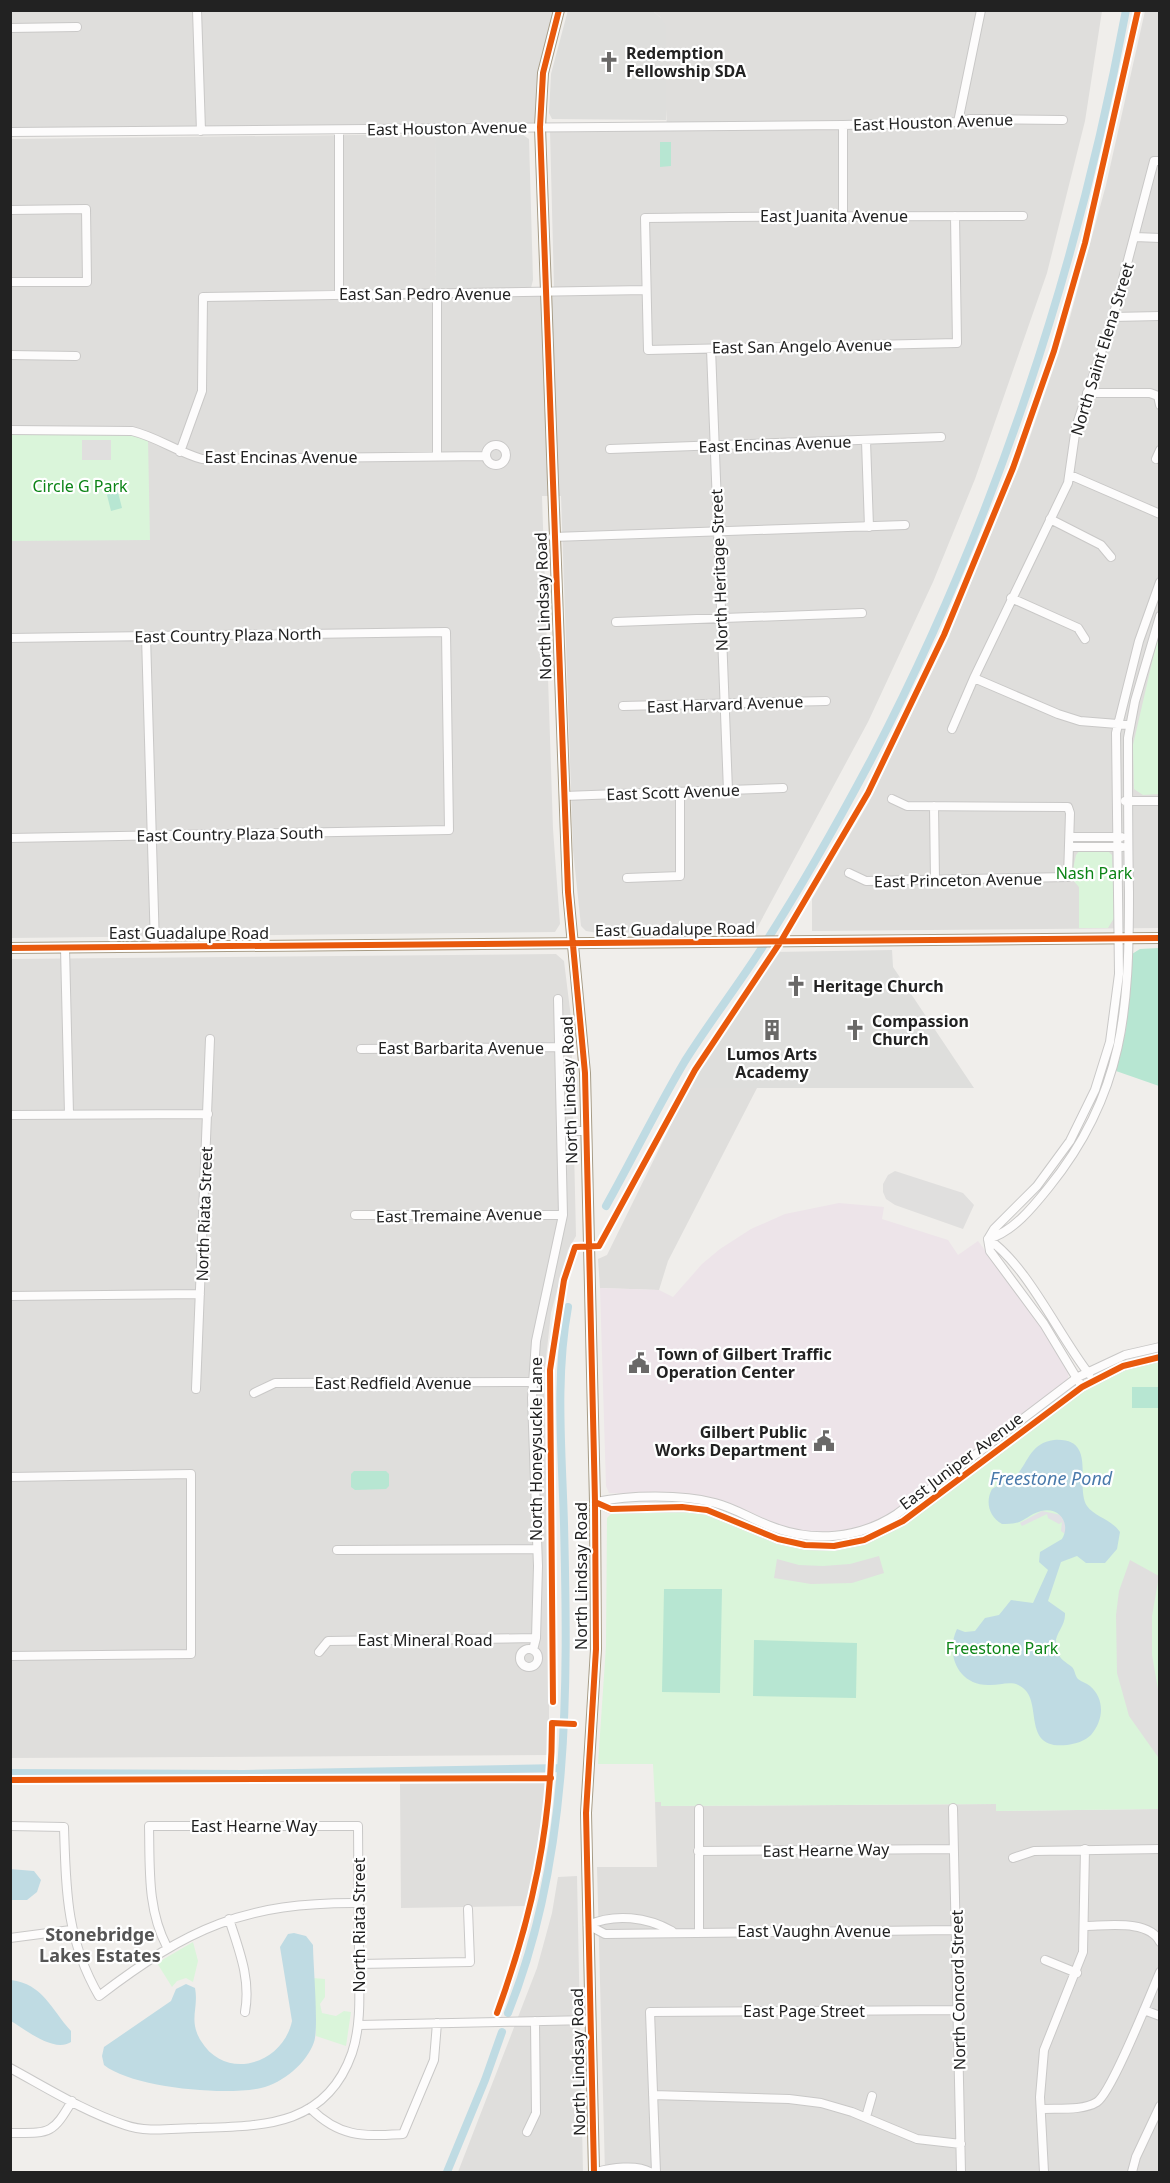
<svg xmlns="http://www.w3.org/2000/svg" width="1170" height="2183" viewBox="0 0 1170 2183" font-family="'Noto Sans',sans-serif">
	<style>
		.residential { fill: #dfdedc }
		.industrial { fill: #ede4e9 }
		.religious { fill: #dededc }
		.park { fill: #daf5da }
		.pitch { fill: #b7e6d2 }
		.parking { fill: #e0dfde }
		.plaza { fill: #e2e1e5 }
		.water { fill: #bfdbe3 }
		.lines { fill: none; stroke-linecap: round; stroke-linejoin: round }
		.canal { stroke: #bfdbe3; stroke-width: 8 }
		.minor-casing { stroke: #c9c8c7; stroke-width: 10 }
		.major-casing { stroke: #a79c86; stroke-width: 12 }
		.minor { stroke: #fdfcfc; stroke-width: 8 }
		.major { stroke: #f3ede7; stroke-width: 9 }
		.cycleway-casing { stroke: #fff; stroke-width: 10 }
		.cycleway { stroke: #e8590c; stroke-width: 6 }
		.labels { text-anchor: middle; stroke-width: 4.5; stroke-linejoin: round; paint-order: stroke }
		.poi-label { font-size: 16px; font-weight: bold; fill: #222; stroke: #fff; text-anchor: start }
		.street-label { font-size: 16px; fill: #222; stroke: #fff }
		.park-label { font-size: 16px; fill: #0c8416; stroke: #fff }
		.water-label { font-size: 18px; font-style: italic; fill: #4a7aab; stroke: #fff }
		.neighbourhood-label { font-size: 18px; font-weight: bold; fill: #555; stroke: #fff }
	</style>
	<rect width="100%" height="100%" fill="#f0eeeb"/>
	<path class="residential" d="M10,11H559L554,28L540,127L11,132Z
		M653,11H1102L1085,121L1047,273L975,479L933,582L868,722L756,930L598,933L586,931L581,926L573,850L561,496H542L553,829L560,924L555,932L11,938L10,139L435,134L436,290L554,288L550,131L667,128L661,18Z
		M1145,11H1159V928L812,931V899L869,802L947,641L1023,457L1066,332L1106,185Z
		M556,954L564,961L571,1018L576,1236L568,1250L551,1313L544,1376L549,1613V1755L11,1758L10,959Z
		M691,1084L693,1088H757L668,1261L659,1290L600,1288L598,1259L607,1255Z
		M547,1782L528,1906L401,1908L400,1784Z
		M655,1801L661,1802L662,1806L996,1804V1811L1159,1809V2172H605L597,1867H657Z
		M577,1876L583,2172H458L537,1968L552,1913L558,1877Z"/>
	<path class="industrial" d="M839,1203L884,1207L882,1219L948,1240L958,1255L978,1241L1028,1308L1069,1369L1068,1380L896,1510L880,1520L847,1531L804,1533L783,1527L741,1508L701,1496L609,1493L606,1486L600,1288L659,1290L673,1297L702,1264L720,1249L751,1229L785,1214Z"/>
	<path class="religious" d="M568,10L653,11L661,18L666,26V120L552,119L549,113L551,74Z
		M520,133L529,139L533,280L531,288L436,290L435,134Z
		M892,950L893,967L974,1088H693L691,1084L775,952Z"/>
	<path class="park" d="M120,432L148,439L150,540L11,541L10,433Z
		M1159,632V794L1143,795L1134,789L1133,745Z
		M1080,850H1107L1112,855L1114,918L1108,928H1079V887L1071,878L1076,855Z
		M1159,1361V1809L996,1811V1804L661,1806V1802H655L653,1764H598L606,1646L607,1518L611,1514L700,1512L727,1520L773,1542L811,1549L848,1547L865,1543L903,1525L1073,1397L1126,1368Z
		M193,1942L198,1961L193,1982L186,1978L177,1981L172,1987L157,1963Z
		M313,1978L325,1979V1997L320,2004L322,2013L336,2016L344,2011L351,2012L346,2046L316,2036Z"/>
	<path class="pitch" d="M660,142H671V166L660,167Z
		M116,484L122,508L111,511L105,487Z
		M1159,948V1086L1116,1071L1126,1029L1132,954L1140,949Z
		M1132,1387H1158V1408H1132Z
		M354,1471H386L389,1474V1486L386,1489L355,1490L351,1487V1474Z
		M664,1589H722L720,1693L662,1692Z
		M754,1640L857,1643L856,1698L753,1696Z"/>
	<path class="parking" d="M82,440H111V460H82Z
		M895,1171L963,1193L974,1205L963,1229L895,1205L886,1199L883,1192V1184L888,1175Z
		M879,1556L884,1573L852,1583L811,1584L774,1578L777,1559L799,1565L823,1566L850,1564Z
		M1130,1560L1159,1576L1152,1616V1655L1159,1695L1158,1757L1129,1716L1117,1673L1116,1615L1119,1591Z"/>
	<path class="plaza" d="M1042,1511L1061,1515L1066,1525L1065,1534L1061,1531L1062,1522L1059,1524L1048,1518L1047,1514L1022,1526L1020,1523Z"/>
	<path class="water" d="M1054,1440C1099,1437 1074,1486 1087,1506C1095,1517 1111,1519 1120,1532L1117,1549L1105,1563H1086L1077,1556L1061,1562L1048,1601L1065,1613C1066,1628 1051,1635 1057,1651C1060,1660 1066,1662 1072,1667C1075,1670 1075,1676 1078,1679C1082,1682 1086,1683 1090,1686C1105,1699 1104,1720 1091,1735C1085,1741 1075,1744 1067,1745C1021,1750 1043,1703 1023,1688C1013,1679 1000,1686 988,1685C958,1685 945,1654 957,1629L965,1632L975,1631L985,1618L999,1615L1011,1600L1033,1603L1048,1570L1039,1562L1040,1552L1062,1539C1071,1524 1060,1506 1041,1511C1024,1516 1025,1525 1002,1524C989,1517 985,1502 992,1489C999,1484 1012,1482 1017,1475C1029,1460 1031,1443 1054,1440Z
		M10,1869L34,1871L41,1880L37,1892L27,1900H11Z
		M294,1933L306,1936L313,1945C313,1963 319,2029 314,2042C307,2063 283,2083 261,2088C225,2096 133,2088 104,2065L102,2056L104,2047L171,2001L176,1989L186,1984L195,1988C199,2009 188,2020 201,2041C226,2082 283,2064 292,2021L280,1947L288,1934Z
		M11,1980C43,1984 51,2009 71,2031V2042C54,2053 26,2030 11,2021Z"/>
	<g class="lines">
		<path class="canal" d="M606,1206C633,1158 657,1108 685,1061C707,1026 733,992 756,957C798,893 836,826 872,758C994,524 1078,269 1126,10
			M10,1773L244,1774L561,1768
			M508,2013C570,1859 568,1688 564,1524C562,1452 555,1378 568,1307
			M447,2172L485,2080L502,2032"/>
		<defs>
			<path id="minor" d="M197,10L201,131
				M10,28L77,27
				M958,122L981,10
				M843,125V216
				M339,130V295
				M10,132L843,125L958,122L969,119L1063,120
				M10,210L86,209L87,282H10
				M955,216L957,343L648,350L645,218C771,216 897,216 1023,216
				M1135,237L1160,238
				M437,294V455
				M1113,317L1160,316
				M711,349L728,791
				M10,355L76,356
				M1087,393H1150L1158,396L1160,405
				M10,430L132,431C157,437 177,452 202,459L486,456
				M866,441L869,527
				M486 455a10 10 0 1 1 20 0a10 10 0 1 1-20 0Z
				M610,449L941,437
				M180,452L202,391L203,297L646,290
				M1156,459L1160,450
				M1070,475L1160,514
				M1050,519L1101,545L1111,557
				M553,537L905,525
				M1011,598L1078,628L1085,639
				M616,622L862,613
				M146,636L155,947
				M10,638L446,632L449,830L10,838
				M974,678L1058,714L1080,721L1130,725
				M623,706L826,701
				M952,729L974,678L1068,483L1076,427L1113,317L1154,161H1160
				M564,796L783,788
				M1125,801H1160
				M934,806L935,880
				M1070,837H1121
				M1070,847H1122
				M849,873L866,881L1068,877L1070,813L1068,807L907,806L892,799
				M627,878L680,876V792
				M65,948L69,1114
				M361,1049L560,1047
				M10,1115L208,1114
				M561,1131H585
				M355,1215H563
				M988,1239C1013,1232 1033,1207 1049,1187C1125,1093 1129,1008 1129,892C1128,841 1128,789 1128,738L1135,701L1160,616
				M988,1239C1027,1265 1059,1336 1089,1374
				M10,1296L200,1294
				M1082,1387L1044,1324L990,1251L988,1239L994,1229L1037,1186L1070,1141L1095,1090L1110,1042L1119,974L1116,733L1139,641L1160,582
				M196,1389L210,1039
				M254,1393L275,1383L534,1382
				M10,1477L191,1474V1654L10,1656
				M595,1502L611,1509L682,1507L707,1510L778,1539L805,1545L834,1546L864,1540L903,1521L1082,1387L1123,1366L1160,1357
				M596,1502C629,1495 682,1494 715,1503C735,1508 751,1519 770,1526C813,1543 859,1539 897,1514L1078,1377L1125,1355L1160,1347
				M337,1550L537,1549
				M520 1658a9 9 0 1 1 18 0a9 9 0 1 1-18 0Z
				M533,1650L536,1638L538,1566L532,1398L536,1341L563,1215L558,999
				M319,1652L328,1641L536,1638
				M953,1808L961,2172
				M10,1826L64,1827C66,1890 66,1939 99,1996C188,1928 245,1902 359,1903
				M698,1851L954,1849
				M1013,1858L1034,1851L1160,1849
				M229,1919C239,1950 251,1979 245,2012
				M588,1925L605,1934L956,1930
				M588,1925C615,1913 647,1917 672,1931
				M1085,1926C1106,1926 1149,1919 1160,1942
				M699,1931V1809
				M10,1938L71,1930
				M1045,1960L1077,1973
				M359,1964L470,1962L468,1909
				M1144,2010L1160,2016
				M359,2025L590,2020
				M10,2068C47,2088 85,2112 125,2125C147,2133 174,2128 197,2128C263,2126 326,2127 352,2053C362,2023 359,1989 359,1958C359,1914 358,1870 358,1826H149C150,1868 147,1909 167,1947
				M653,2095L789,2099L821,2103L852,2112L917,2139L961,2144
				M310,2108C340,2138 363,2136 403,2134L434,2060L437,2023
				M1041,2109C1057,2108 1083,2111 1097,2102C1112,2092 1150,1995 1160,1972
				M866,2117L872,2096
				M527,2132L536,2113L535,2021
				M10,2133C50,2133 52,2135 72,2101
				M596,2172C611,2168 636,2164 650,2172
				M656,2172L650,2012L959,2010
				M1044,2172L1040,2097L1044,2050L1083,1952L1085,1849
				M1132,2172L1136,2157L1160,2106"/>
			<path id="major" d="M559,10L543,73L540,127L568,892L585,1073L595,1502L596,1649L586,1813L594,2172
				M10,948L1160,938"/>
		</defs>
		<use href="#minor" class="minor-casing"/>
		<use href="#major" class="major-casing"/>
		<use href="#minor" class="minor"/>
		<use href="#major" class="major"/>
		<defs>
			<path id="cycleway" d="M559,10L543,73L540,127L568,892L585,1073L595,1502L596,1649L586,1813L594,2172
				M10,948L1160,938
				M595,1502L611,1509L682,1507L707,1510L778,1539L805,1545L834,1546L864,1540L903,1521L1082,1387L1123,1366L1160,1357
				M553,1702L550,1370L564,1280L575,1247L599,1246L695,1070L781,941L868,793L944,635L1013,468L1054,351L1085,243L1138,10
				M10,1780L551,1778
				M497,2013C532,1917 552,1826 552,1723L574,1724"/>
		</defs>
		<use href="#cycleway" class="cycleway-casing"/>
		<use href="#cycleway" class="cycleway"/>
	</g>
	<defs>
		<symbol id="church-bare" viewBox="-9 -9 18 18"><path d="M-1.2-6h2.4v3.5h3.3v2.4h-3.3V6h-2.4V-.1h-3.3v-2.4h3.3Z" fill="#6a6968" stroke="#fff" stroke-width="2.5" paint-order="stroke"/></symbol>
		<symbol id="building-bare" viewBox="-9 -9 18 18"><path d="M-4-6H4V6H1V3H-1V6H-4ZM-2.5-4.3h1.7v1.8h-1.7ZM.8-4.3h1.7v1.8H.8ZM-2.5-1h1.7V.8h-1.7ZM.8-1h1.7V.8H.8Z" fill="#6a6968" stroke="#fff" stroke-width="2.5" paint-order="stroke"/></symbol>
		<symbol id="civic-bare" viewBox="-9 -9 18 18"><path d="M-.6-6.5H3V-4.5H.6V-3L4-1V1h2V6H-6V1h2V-1L-.6-3ZM-1.2 2.5V6h2.4V2.5Z" fill="#6a6968" stroke="#fff" stroke-width="2.5" paint-order="stroke"/></symbol>
	</defs>
	<g fill-rule="evenodd">
		<use href="#church-bare" x="594" y="47" width="30" height="30"/>
		<use href="#church-bare" x="781" y="971" width="30" height="30"/>
		<use href="#building-bare" x="757" y="1015" width="30" height="30"/>
		<use href="#church-bare" x="840" y="1015" width="30" height="30"/>
		<use href="#civic-bare" x="624" y="1348" width="30" height="30"/>
		<use href="#civic-bare" x="809" y="1426" width="30" height="30"/>
	</g>
	<g class="labels">
		<g class="poi-label">
			<text x="626" y="59">Redemption<tspan x="626" dy="18">Fellowship SDA</tspan></text>
			<text x="813" y="992">Heritage Church</text>
			<text x="872" y="1027">Compassion<tspan x="872" dy="18">Church</tspan></text>
			<text x="772" y="1060" text-anchor="middle">Lumos Arts<tspan x="772" dy="18">Academy</tspan></text>
			<text x="656" y="1360">Town of Gilbert Traffic<tspan x="656" dy="18">Operation Center</tspan></text>
			<text x="807" y="1438" text-anchor="end">Gilbert Public<tspan x="807" dy="18">Works Department</tspan></text>
		</g>
		<g class="street-label">
			<text transform="translate(933 122) rotate(-2)" y="6">East Houston Avenue</text>
			<text transform="translate(447 128) rotate(-1)" y="6">East Houston Avenue</text>
			<text x="834" y="222">East Juanita Avenue</text>
			<text x="425" y="300">East San Pedro Avenue</text>
			<text transform="translate(802 346) rotate(-1)" y="6">East San Angelo Avenue</text>
			<text transform="translate(1102 349) rotate(-73)" y="6">North Saint Elena Street</text>
			<text transform="translate(775 444) rotate(-2)" y="6">East Encinas Avenue</text>
			<text x="281" y="463">East Encinas Avenue</text>
			<text transform="translate(719 570) rotate(-92)" y="6">North Heritage Street</text>
			<text transform="translate(543 606) rotate(-92)" y="6">North Lindsay Road</text>
			<text transform="translate(228 635) rotate(-1)" y="6">East Country Plaza North</text>
			<text transform="translate(725 704) rotate(-2)" y="6">East Harvard Avenue</text>
			<text transform="translate(673 792) rotate(-2)" y="6">East Scott Avenue</text>
			<text transform="translate(230 834) rotate(-1)" y="6">East Country Plaza South</text>
			<text transform="translate(958 880) rotate(-1)" y="6">East Princeton Avenue</text>
			<text transform="translate(675 929) rotate(-1)" y="6">East Guadalupe Road</text>
			<text x="189" y="939">East Guadalupe Road</text>
			<text x="461" y="1054">East Barbarita Avenue</text>
			<text transform="translate(569 1090) rotate(-92)" y="6">North Lindsay Road</text>
			<text transform="translate(204 1214) rotate(-88)" y="6">North Riata Street</text>
			<text transform="translate(459 1215) rotate(-1)" y="6">East Tremaine Avenue</text>
			<text x="393" y="1389">East Redfield Avenue</text>
			<text transform="translate(536 1449) rotate(-90)" y="6">North Honeysuckle Lane</text>
			<text transform="translate(961 1461) rotate(-37)" y="6">East Juniper Avenue</text>
			<text transform="translate(581 1576) rotate(-90)" y="6">North Lindsay Road</text>
			<text x="425" y="1646">East Mineral Road</text>
			<text x="254" y="1832">East Hearne Way</text>
			<text transform="translate(826 1850) rotate(-1)" y="6">East Hearne Way</text>
			<text transform="translate(359 1925) rotate(-90)" y="6">North Riata Street</text>
			<text x="814" y="1937">East Vaughn Avenue</text>
			<text transform="translate(958 1990) rotate(-91)" y="6">North Concord Street</text>
			<text x="804" y="2017">East Page Street</text>
			<text transform="translate(578 2062) rotate(-91)" y="6">North Lindsay Road</text>
		</g>
		<g class="park-label">
			<text x="80" y="492">Circle G Park</text>
			<text x="1094" y="879">Nash Park</text>
			<text x="1002" y="1654">Freestone Park</text>
		</g>
		<g class="water-label">
			<text x="1051" y="1485">Freestone Pond</text>
		</g>
		<g class="neighbourhood-label">
			<text x="100" y="1941">Stonebridge<tspan x="100" dy="21">Lakes Estates</tspan></text>
		</g>
	</g>
	<rect width="1170" height="2183" fill="none" stroke="#222222" stroke-width="24"/>
</svg>
